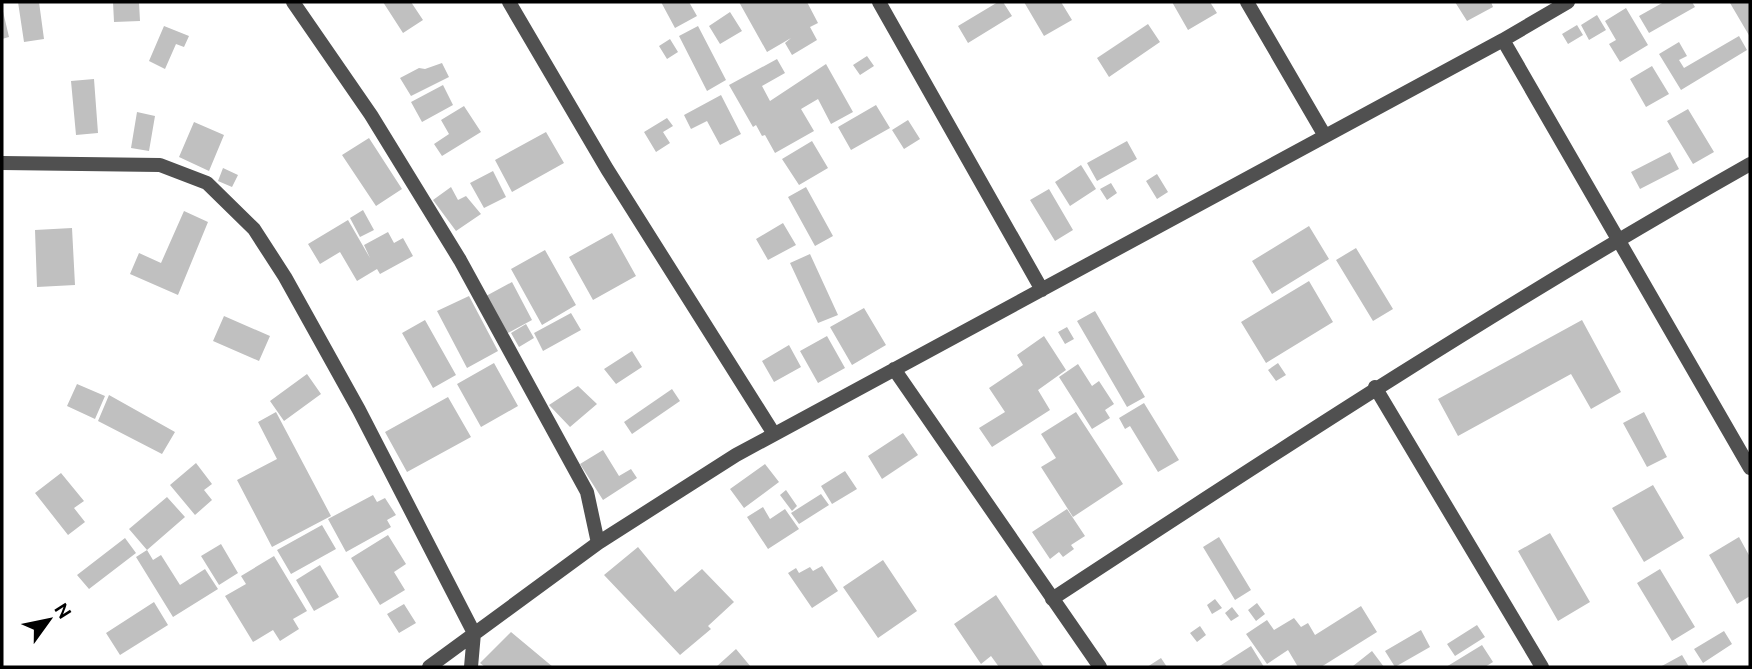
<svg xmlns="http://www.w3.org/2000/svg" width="1752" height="669" viewBox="0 0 1752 669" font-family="Ubuntu,sans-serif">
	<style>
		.building { fill: #c0c0c0 }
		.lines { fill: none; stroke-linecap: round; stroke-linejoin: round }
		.street { stroke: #505050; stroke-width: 14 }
	</style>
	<rect width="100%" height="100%" fill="#fff"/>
	<path class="building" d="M18,2H39L44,39L24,42Z
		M113,2H139L140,21L114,22Z
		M383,2H411L423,20L403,33Z
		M661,2H689L697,16L675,28Z
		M739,2H807L818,23L810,27L817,40L792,55L785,43L791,38L767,52Z
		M998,2H1003L1012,16L968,43L958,26Z
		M1024,2H1061L1072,20L1044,36Z
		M1172,2H1210L1217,13L1188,30Z
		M1455,2H1491L1493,7L1467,21Z
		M1664,2H1692L1695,7L1649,33L1639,16Z
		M1732,2H1750V37L1730,3Z
		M2,7L9,37L2,39Z
		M1626,8L1648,45L1620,62L1609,44L1616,40L1605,21Z
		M730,12L742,31L720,44L709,26Z
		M1597,15L1606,30L1589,40L1581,25Z
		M1148,24L1160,42L1109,77L1097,58Z
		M1577,25L1583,35L1568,44L1562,34Z
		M164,26L189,36L184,47L176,44L165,69L149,61Z
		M698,26L726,80L707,91L679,36Z
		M1739,36L1747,50L1681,90L1659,54L1679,42L1687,56L1679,60L1684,68Z
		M670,39L678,52L667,59L659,46Z
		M867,56L874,66L860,75L853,65Z
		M777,59L785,73L762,86L770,101L826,64L853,112L831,124L818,99L801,109L814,131L775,153L765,135L762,136L756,125L753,127L729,85Z
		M442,63L449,77L411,96L400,78L419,68L425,69Z
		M1652,66L1669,94L1646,107L1630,79Z
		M94,79L98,133L76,135L71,81Z
		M443,85L453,105L422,122L411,102Z
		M721,95L741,134L720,145L707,121L691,129L684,115Z
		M876,105L890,128L851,150L838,127Z
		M464,106L481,132L442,156L434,144L449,134L441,120Z
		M1688,109L1714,152L1693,164L1667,121Z
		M137,112L155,116L149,151L131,148Z
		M667,118L673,126L663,132L670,143L656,152L644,132Z
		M908,120L920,139L904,149L892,130Z
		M194,122L224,135L209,171L179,157Z
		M546,132L564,163L512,192L495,160Z
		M369,138L402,189L376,206L342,155Z
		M812,141L828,168L799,185L782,159Z
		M1127,141L1137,159L1097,181L1087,163Z
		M1670,152L1679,169L1640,189L1631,172Z
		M1081,165L1096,189L1070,206L1055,182Z
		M223,168L238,175L232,187L218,181Z
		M493,171L506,197L484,208L470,183Z
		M1157,174L1168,192L1157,199L1146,181Z
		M1111,183L1117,193L1107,200L1100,189Z
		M451,187L458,200L466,196L481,214L456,231L433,200Z
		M806,187L833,236L815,246L788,197Z
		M1049,189L1073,230L1055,241L1030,200Z
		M363,210L374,230L360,237L350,218Z
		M184,211L208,222L178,295L130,274L139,253L161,263Z
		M348,220L370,258L364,245L388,232L394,243L403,238L413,256L380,274L377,269L357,281L340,252L320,264L308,244Z
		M783,223L796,245L768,260L756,239Z
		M1309,226L1329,259L1272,294L1252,261Z
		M72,228L75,285L37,287L35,230Z
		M612,233L636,276L593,300L569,257Z
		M1356,248L1393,309L1373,321L1336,260Z
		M545,250L576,305L542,325L511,269Z
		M810,254L838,315L818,323L790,263Z
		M1309,281L1333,322L1266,363L1241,322Z
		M512,282L532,320L506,334L486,296Z
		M469,296L498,351L467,368L437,311Z
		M864,308L886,345L852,365L830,327Z
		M1095,311L1145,397L1127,407L1077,321Z
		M571,313L581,330L543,351L534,333Z
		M224,316L270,336L259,361L213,341Z
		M425,320L456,375L433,388L402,333Z
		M1582,320L1621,392L1591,409L1571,374L1458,436L1438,399Z
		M526,324L534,338L519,347L511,333Z
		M1067,327L1074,339L1065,344L1058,332Z
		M827,336L845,368L818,383L800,351Z
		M1044,336L1066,370L1038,390L1050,410L992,447L979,428L1005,412L989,388L1023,365L1017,355Z
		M789,345L801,367L774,382L762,361Z
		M632,351L642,367L616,384L604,369Z
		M494,363L518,406L481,427L457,384Z
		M1278,363L1286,375L1276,381L1268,370Z
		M1078,364L1092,386L1099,381L1114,404L1105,410L1110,418L1092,429L1059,377Z
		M307,374L321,394L284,421L270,401Z
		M77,384L105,396L95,419L67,406Z
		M578,386L597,404L570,427L549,405Z
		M672,389L680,401L632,434L624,422Z
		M109,395L175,432L162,454L98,421Z
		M448,397L471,437L407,472L385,432Z
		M1144,403L1179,460L1158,472L1130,426L1125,429L1119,418Z
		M276,412L331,516L272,547L237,480L277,459L258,422Z
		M1076,412L1123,484L1073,517L1041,467L1056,458L1041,434Z
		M1644,412L1667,457L1647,467L1623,423Z
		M903,433L918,455L882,479L868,456Z
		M603,450L619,476L631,469L637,478L603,500L580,464Z
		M196,463L212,484L204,490L212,500L195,515L170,485Z
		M765,464L779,482L744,508L730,489Z
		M845,471L857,489L832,504L821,486Z
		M61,473L84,501L74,508L85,522L68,535L35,493Z
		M1653,485L1684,538L1644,562L1612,508Z
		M786,490L797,506L792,511L780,495Z
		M821,494L829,505L799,524L791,513Z
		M373,495L377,502L385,498L396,515L387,520L391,527L346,552L328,519Z
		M167,497L185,517L147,550L129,529Z
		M763,507L770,519L785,509L799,529L768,549L747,517Z
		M1067,509L1085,536L1071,545L1074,549L1063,557L1059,552L1050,559L1032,532Z
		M322,525L336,549L291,574L277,550Z
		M1550,533L1590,602L1558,621L1518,551Z
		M388,535L406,564L394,572L405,590L380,605L351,558Z
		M1219,537L1251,590L1235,600L1203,547Z
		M1739,537L1750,557V596L1737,604L1709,555Z
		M125,538L136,553L89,589L77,575Z
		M221,544L238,573L219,585L201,556Z
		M638,547L675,592L702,569L734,602L708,626L711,629L680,655L604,575Z
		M147,550L153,560L161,555L180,585L205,569L218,589L173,617L136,557Z
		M274,556L307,611L293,619L299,629L280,641L273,630L253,642L225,596L246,584L241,576Z
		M883,560L917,611L878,638L843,587Z
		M320,565L339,597L314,611L296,580Z
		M822,566L838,591L812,608L788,573L796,568L799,573L810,567L813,571Z
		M1660,569L1695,627L1672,641L1637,583Z
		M996,595L1044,667H999L991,656L981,664L954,624Z
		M1215,599L1222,608L1212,614L1207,605Z
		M154,602L168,625L120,655L106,633Z
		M1257,603L1265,614L1256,621L1248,610Z
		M404,604L416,623L399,633L387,614Z
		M1361,606L1377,632L1321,667H1298L1288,650L1267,664L1246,634L1267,620L1274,630L1294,618L1301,627L1308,623L1315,635Z
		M1232,607L1239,616L1231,621L1225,613Z
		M1477,625L1485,637L1455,656L1447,644Z
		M1200,626L1206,635L1197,642L1190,633Z
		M1421,630L1430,647L1395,667L1385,651Z
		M1724,631L1732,644L1703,663L1694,649Z
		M511,632L553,667H485L480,663Z
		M1482,645L1493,662L1485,667H1446Z
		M1251,646L1264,667H1218Z
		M736,649L751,667H716Z
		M1372,651L1384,667H1354L1353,666Z
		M1682,655L1689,667H1660Z
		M1161,658L1167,667H1147Z"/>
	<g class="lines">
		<path class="street" d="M293,2L371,115L460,260L587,492L598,543
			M509,2L607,169L774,434
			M879,2L1042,290
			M1247,2L1325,136
			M1503,40L1750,468
			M2,163L160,165L207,183L254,229L285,277L359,410L474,633L471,667
			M894,369L1100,667
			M1375,387L1542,667
			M1052,599C1282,448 1511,299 1750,164
			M429,667L598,543L736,455L1503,40L1568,2"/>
	</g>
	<rect width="1752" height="669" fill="none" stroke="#000000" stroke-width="7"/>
	<g transform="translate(49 620) rotate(57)" stroke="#ffffff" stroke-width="5" paint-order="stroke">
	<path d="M0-5L12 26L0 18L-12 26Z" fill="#000000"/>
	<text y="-10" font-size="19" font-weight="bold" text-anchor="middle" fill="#000000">N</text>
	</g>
</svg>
